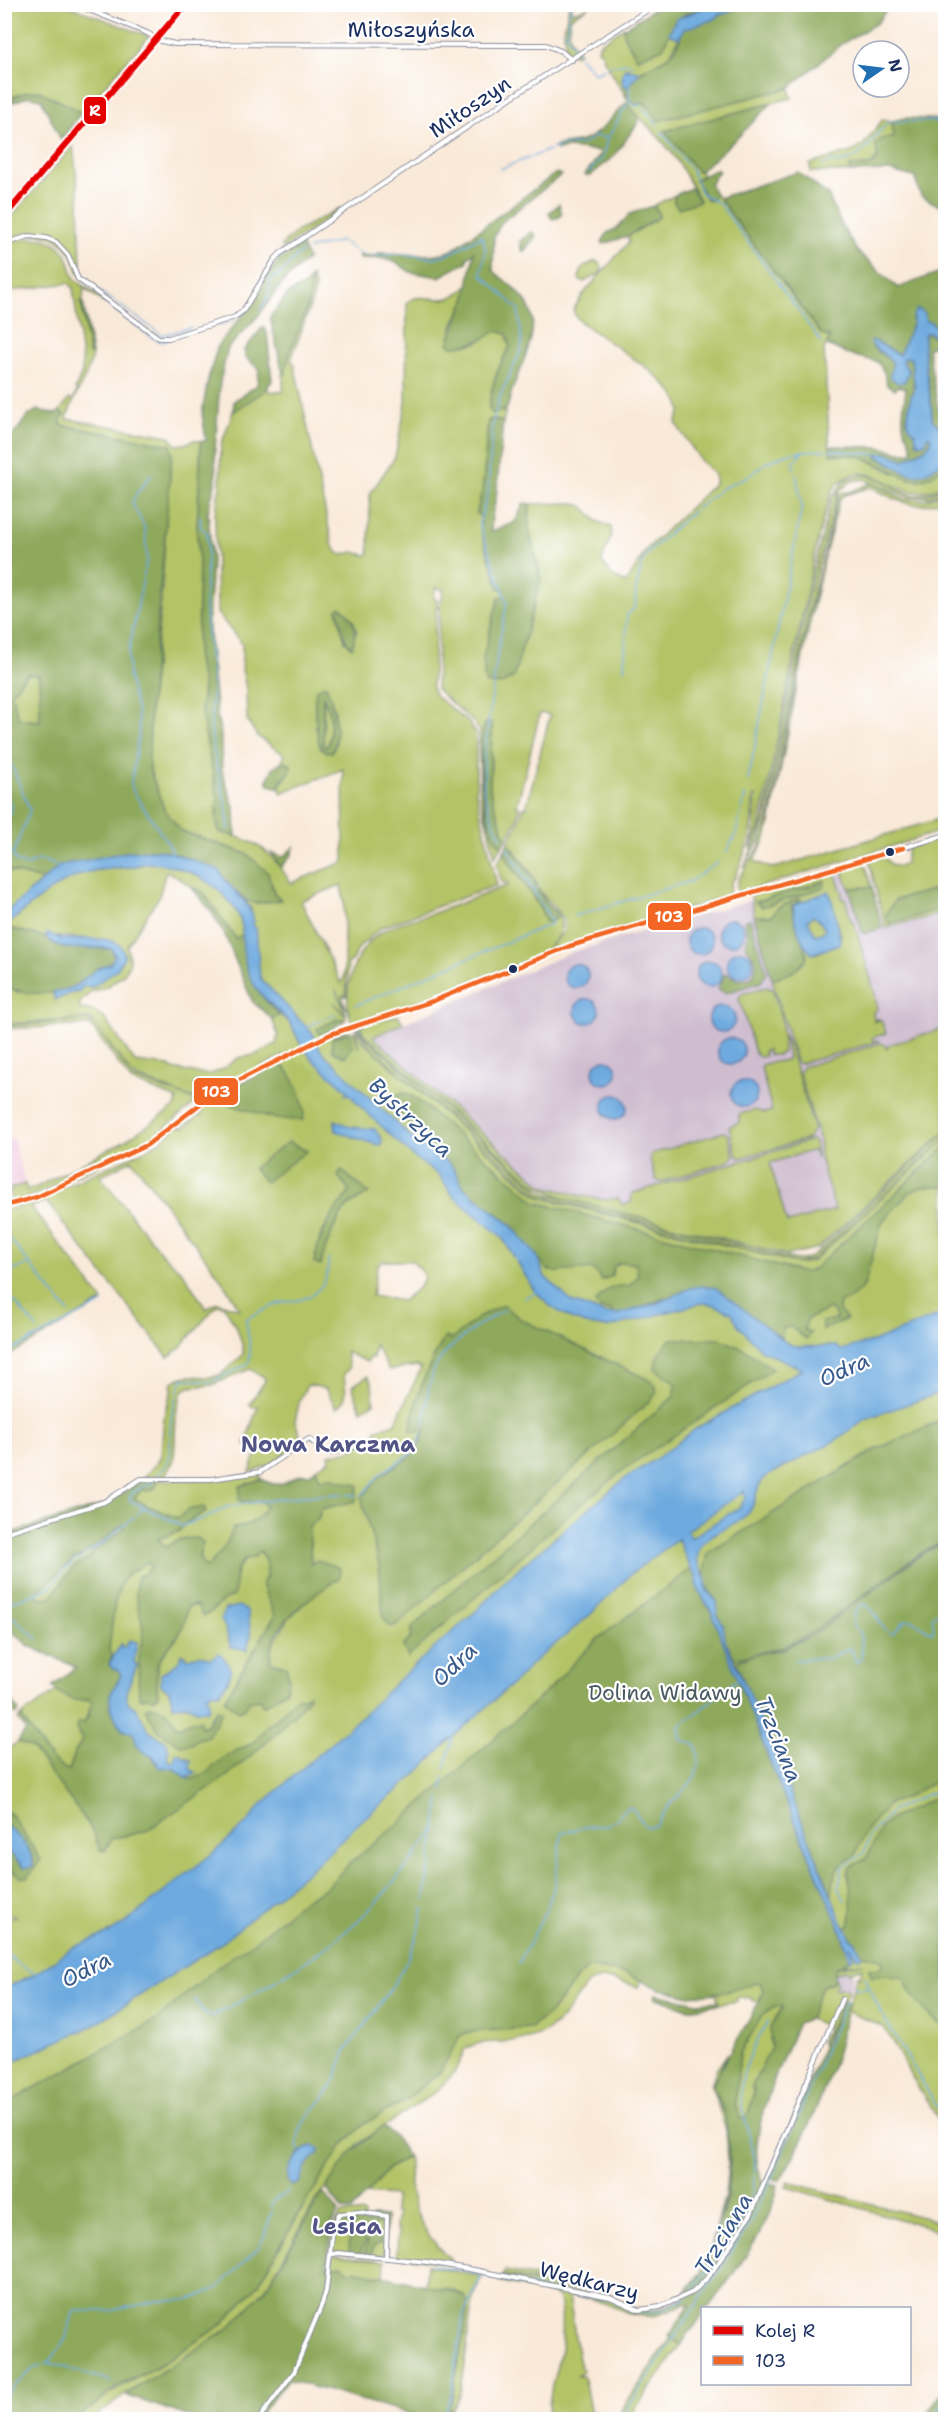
<svg xmlns="http://www.w3.org/2000/svg" width="950" height="2424" viewBox="0 0 950 2424" font-family="'Shantell Sans',sans-serif">
	<style>
		.built { fill: #f2cfe1 }
		.industrial { fill: #cfbdcf }
		.green { fill: #b3c366; stroke: #677962; stroke-width: 1.5; fill-rule: evenodd }
		.forest { fill: #8ea95b; stroke: #546c5c; stroke-width: 1.5; fill-rule: evenodd }
		.water { fill: #6eaadf; stroke: #446c9e; stroke-width: 1.5; fill-rule: evenodd }
		.lines { fill: none; stroke-linecap: round; stroke-linejoin: round }
		.stream { stroke: #6eaadf; stroke-width: 1.5 }
		.minor-casing { stroke: #8a8c9b; stroke-width: 6 }
		.minor { stroke: #fff; stroke-width: 4 }
		.rail { stroke: #1b2f5e; stroke-width: 1.5 }
		.bus-1-casing { stroke: #fff; stroke-width: 9 }
		.bus-1 { stroke: #f26522; stroke-width: 4.5 }
		.rail-1-casing { stroke: #fff; stroke-width: 10 }
		.rail-1 { stroke: #e50000; stroke-width: 6 }
		.bus-dot { fill: #1b2f5e; stroke: #fff; stroke-width: 2 }
		.labels { text-anchor: middle; stroke-width: 4.5; stroke-linejoin: round; paint-order: stroke }
		.street-label { font-size: 21px; fill: #1b2f5e; stroke: #fff }
		.park-label { font-size: 21px; fill: #495b60; stroke: #fff }
		.water-label { font-size: 22px; font-style: italic; fill: #385a8b; stroke: #fff }
		.neighbourhood-label { font-size: 22px; font-weight: bold; fill: #515484; stroke: #fff }
		.line-badge { stroke: #fff; stroke-width: 2 }
		.badge-label { font-size: 16px; text-anchor: middle; font-weight: bold; fill: #fff }
	</style>
	<rect width="100%" height="100%" fill="#fff"/>
	<filter id="ink" filterUnits="userSpaceOnUse"><feTurbulence type="fractalNoise" baseFrequency=".0167" numOctaves="2"/><feDisplacementMap in="SourceGraphic" scale="12" xChannelSelector="R" yChannelSelector="G"/><feConvolveMatrix kernelMatrix="1 2 1 2 8 2 1 2 1" color-interpolation-filters="sRGB"/></filter>
	<filter id="wash" filterUnits="userSpaceOnUse"><feTurbulence type="fractalNoise" baseFrequency=".008" numOctaves="4" result="noise"/><feDisplacementMap in="SourceGraphic" scale="24" xChannelSelector="R" yChannelSelector="G"/><feGaussianBlur stdDeviation="1.35" result="paint"/><feColorMatrix in="noise" values="0 0 0 0 0 0 0 0 0 0 0 0 0 0 0 0 0 1.4 0 .05"/><feComposite in="paint" operator="in"/></filter>
	<g filter="url(#wash)">
		<rect width="100%" height="100%" fill="#f9e9d8"/>
		<path class="built" d="M13,1138L25,1184L12,1188V1195L5,1197V1141Z"/>
		<path class="industrial" d="M844,873L863,933L945,913V1130L792,1252L543,1186L373,1036L575,951Z
			M845,1970L856,1977L854,1976L849,1990L840,1987L838,1990L834,1987L836,1984L834,1974Z"/>
		<path class="green" d="M5,5H66L149,36L81,113C68,103 53,100 40,91L13,98L14,102H5Z
			M569,5H572V12L589,7L571,17C567,32 569,40 579,53L575,55L565,49L564,30Z
			M624,27V36L637,58L663,48L669,34L679,38L669,56L640,72L625,68L622,75L623,85L627,87L626,97L604,60L603,54L598,50L599,44Z
			M789,88L792,98L665,131L697,171H700L703,175L695,180L705,198L712,200L715,194L719,198L822,335L830,337L824,349L830,454L860,456L892,472L920,480L945,466V484C901,512 876,456 844,479C837,483 832,489 830,497C818,532 811,571 804,607C788,682 775,757 758,831L750,848L754,833L756,796H754L750,838L735,878L732,881L728,896L545,952L564,931V918L542,894L530,871L508,842L517,826L523,808H526L550,715L540,713L517,806L520,807L516,822L506,840L490,790L492,723L484,725C479,756 478,823 502,846L495,857L480,796L479,730L474,723L436,689L440,600H442L443,589L435,588L434,599L437,600L432,688L436,696L469,723L476,734V793L497,885L382,927L360,946L351,962L348,963L346,996L342,995L347,1010L335,989L347,1015L333,1002L346,1017L345,1020L339,1018L321,1036L330,1031L332,1036L346,1031L354,1032L359,1049L355,1029L366,1044L535,1194L543,1198L799,1264L813,1261L945,1140V2130L912,2077L884,2027L846,2011L857,1975L860,1977L862,1968L852,1970L851,1973L845,1970L834,1974L835,1968L864,1963L841,1965L851,1959L627,1973L642,1979L638,1987C622,1982 602,1974 587,1984C558,2023 555,2038 502,2042C488,2043 477,2041 465,2049L454,2073L437,2091L358,2144L316,2201L265,2290L227,2330L125,2395L92,2419H5V2037L33,1975L5,1988V1917L7,1921L10,1917L16,1916L5,1913L4,1866L21,1877L12,1815L5,1810V1751L18,1742L32,1747L87,1822L95,1836L98,1845L105,1851L111,1839L146,1831L189,1801L73,1663L5,1540L124,1514L184,1592L141,1673L158,1695C153,1657 160,1662 179,1634C184,1626 186,1615 188,1606L216,1607L219,1601L234,1596C236,1568 234,1566 259,1551C267,1560 270,1574 262,1584L275,1616L224,1700L270,1649L289,1618L312,1596L339,1578V1568L317,1560L311,1565L309,1527L318,1519L321,1509L356,1501L358,1485L328,1477L323,1480L319,1478L316,1468L330,1460L329,1455L358,1448L351,1446L377,1437L375,1430L395,1423L421,1368L416,1366L389,1370L375,1345L373,1358L370,1357L367,1362L346,1352L349,1368L344,1374C345,1389 350,1398 336,1408L326,1389L311,1385L307,1386L300,1399L295,1421L302,1441C286,1452 270,1469 250,1472L256,1455L245,1444L258,1406L253,1407L249,1405L265,1381L264,1377L250,1369L212,1385L189,1387L184,1390L181,1394L176,1414L174,1460L164,1477H144L158,1461L161,1455L164,1416L172,1389L171,1383C189,1370 198,1380 217,1376C225,1373 235,1361 243,1355C244,1339 232,1319 224,1306L217,1305L179,1349L168,1357L48,1204L46,1201L34,1206L31,1202L143,1151L162,1140L177,1126L185,1127L203,1113L202,1111L183,1125L179,1124L208,1100L219,1101L224,1093L282,1065L279,1063L291,1057L288,1053L206,1095L197,1082L195,1083L203,1097L201,1095L193,1097L199,1100L179,1094L132,1075L91,1019L5,1024V987L18,992H53L55,1000L76,991L118,968L125,955L119,945C95,938 70,937 46,936L47,938L5,927C27,909 49,887 76,876C96,868 114,870 135,866C139,866 144,863 148,863C186,861 242,894 243,934L236,939L202,891C188,887 179,876 166,871L159,897L127,946L130,962L124,974L108,986L91,992L80,1003V1009L92,1010L103,1016L135,1062L169,1066L173,1069L194,1073L210,1074L221,1070L238,1058L255,1055L276,1044L278,1035L272,1019L280,1015L290,1023L301,1045L314,1039L313,1034L260,978L251,908L242,896L254,903L280,899L274,893L272,884L247,854L181,831L164,809L149,768L150,707L161,601L171,445L61,425V419L64,415L59,412L69,399L73,400L77,391L75,389L82,372V359L73,288L69,283L5,292V246C22,235 53,234 65,253C71,261 70,272 75,279C79,284 99,295 106,300L104,303L84,288L83,301L81,302L89,353L92,354C89,378 72,396 67,419L170,436L176,445L185,444L193,440L201,441L197,530L199,563L197,659L203,686L201,711L218,801L216,819L219,832C259,841 269,849 291,883L344,862L343,769L281,793L280,784L287,776L291,765L282,761L285,755L257,736L247,720L246,689L242,669V644L217,613L215,515L220,485L221,445L233,412L268,387V391L283,392V374L286,373C287,341 315,307 310,278L312,276L313,284H315L314,295L291,360L294,363L332,543L337,552L342,555L353,552L366,555L369,554L370,494L395,457L406,403L407,302C427,288 443,314 470,283L466,298L451,330L468,345L476,343L496,331L507,334L510,347C498,366 491,387 489,408L502,412L506,410L503,422L492,419L488,421L483,486L477,512L481,517L483,538L499,588L503,589L505,597H499L488,637L541,580L529,530L530,504L575,503L584,507L597,521L611,527L612,534L602,561L612,576L626,583L647,549L715,483V475L701,461L678,427L676,422L681,411C676,380 616,348 592,330C584,324 576,320 573,310L584,293L629,242L628,236L659,217L658,211L653,206L675,195L674,202L700,200C691,187 686,173 676,159C662,138 643,122 626,103L629,100L631,103L646,104L658,121ZM342,608L354,622L357,632L345,642L337,610ZM326,686L335,712L336,745L327,752L316,729L315,700ZM341,885L344,901V978L341,983L301,901ZM132,1160L219,1276L240,1309L217,1302L206,1309L184,1274L162,1254L100,1176ZM342,1182L369,1193C362,1198 350,1203 345,1209C334,1223 323,1250 321,1266L314,1263L321,1234L350,1191ZM382,1261H412L421,1270L424,1278L419,1287L402,1301L372,1296L377,1266ZM183,1654L188,1658C212,1652 216,1664 229,1681L219,1693L213,1691L206,1696L209,1705L208,1710C199,1713 192,1703 183,1706L173,1697L161,1674L179,1662ZM216,1712L207,1728L176,1730L173,1718L176,1725L181,1727L198,1720L201,1727L207,1725L210,1717ZM592,1966L624,1972L589,1968L578,1977L551,2012L578,1972ZM469,2028H514L468,2032L460,2035L440,2072L406,2100L390,2109L460,2034ZM316,2185L258,2285L223,2324L158,2366L111,2393L107,2391Z
			M883,119L892,121L894,138L870,167L851,166L850,172H811L810,164L854,151L864,144Z
			M73,146L79,197L81,269L84,278C75,272 77,261 71,253C55,230 27,230 5,241V224Z
			M340,208L341,209L283,249L282,245L297,231Z
			M595,261L601,264L602,269L599,274L584,282L580,281L579,277L583,267Z
			M861,475C893,476 905,511 945,486V491L928,497H909L863,479L852,481L838,492L818,567L766,820L759,841L744,867L760,831L764,817L813,572L832,497L846,479Z
			M871,483L905,499L925,500L945,493V499C915,512 897,501 871,487L842,496L840,499L823,562L807,637L770,823L766,838L754,861L771,868L778,867L945,817V830L739,893L736,888L739,878L759,848L769,819L808,620L838,497L840,493L850,492Z
			M27,674H39L41,721L19,720L11,693Z
			M324,697C332,711 332,731 328,746L325,747L323,744Z
			M945,838V913L885,928L869,860L884,857L892,865L900,867L905,863L908,848Z
			M504,852L512,867L543,911L544,918L555,919L557,913C569,928 553,945 539,954C526,963 507,967 492,973C446,992 400,1009 352,1023C340,990 354,949 383,931C397,922 416,919 431,914C457,905 482,895 508,885L507,882L502,883L497,864Z
			M863,862L866,866L872,887L849,888L842,870L845,867Z
			M834,870L843,894L841,895L842,899L845,898L851,920L855,925L875,994L877,1009L873,1013L874,1019H878L873,1022L881,1020L886,1033L872,1038L873,1041H879L799,1064L796,1061L772,979L793,972L791,906L801,900L799,898L772,916H754L751,897L752,894ZM824,881L823,888L762,907L756,902ZM829,892L841,936L837,945L815,954L807,948L793,909Z
			M8,871L42,880L22,900L5,913V880Z
			M813,916L819,920L825,929L824,932L815,935L808,920Z
			M767,987L773,990L782,1022L783,1052L778,1055H769L767,1050L763,1051L765,1056L760,1057L755,1053L739,998L741,994Z
			M398,1015L403,1023L373,1037L543,1186L582,1196L607,1200L618,1198L623,1205L632,1202L631,1196L633,1193L812,1140L815,1142L817,1159L814,1150L770,1163L787,1223L835,1210L820,1158L819,1137L799,1073L802,1067L881,1043L884,1044L887,1049L888,1045L945,1028V1132L818,1248L788,1255L565,1198L535,1185L364,1034L360,1026Z
			M84,1020L94,1023L133,1078L192,1099L194,1104L146,1143L37,1194L12,1203L10,1195L11,1188L25,1184L27,1190L37,1187L124,1141L175,1107L177,1099L131,1081L90,1025L5,1029V1026Z
			M357,1028H359L363,1035L541,1192L794,1259L802,1260L813,1256L945,1134V1139L814,1259L799,1263L539,1195L369,1045Z
			M784,1035L790,1048L814,1129L808,1139L740,1158L737,1156L729,1127L739,1122V1114L755,1110L765,1113L772,1111L761,1067L764,1064L786,1060L788,1057Z
			M724,1132L728,1135L734,1155L730,1161L661,1182L656,1180L650,1160L651,1154Z
			M29,1204L103,1301L5,1358V1210Z
			M368,1376L372,1383L374,1403L361,1410L352,1386Z
			M260,1474L261,1479L240,1487L254,1502H263L266,1507C260,1520 246,1526 233,1529C228,1545 219,1555 208,1567L202,1564L199,1557L203,1543L185,1540L165,1547L158,1539L179,1531L186,1523L206,1511L177,1518L145,1505L133,1498L138,1492L158,1480L211,1479Z
			M57,1691C67,1699 77,1703 89,1699L92,1703L80,1733L82,1745L76,1751L69,1770C51,1768 32,1731 21,1716Z
			M834,1977L837,1984L834,1987L837,1990L840,1987L849,1990L821,2045V2037L826,2032L827,2026L809,2019L822,1986L833,1982Z
			M760,1981L763,1991L759,2001H752V1998L737,1997V2001L719,2004L716,1994Z
			M781,2005L783,2006L770,2038L771,2048L752,2086C755,2097 750,2110 745,2120L740,2118L735,2103L740,2053L763,2014L773,2007Z
			M728,2053L712,2086C715,2098 724,2108 726,2120C735,2162 726,2201 714,2240C710,2253 709,2265 702,2276H698L708,2259L725,2194L728,2162L726,2130L711,2085L716,2070Z
			M408,2156C410,2166 409,2175 410,2185C412,2213 429,2240 450,2259L449,2263L397,2256L398,2231L396,2230L397,2213L394,2212L395,2196L366,2194L389,2168Z
			M788,2182L945,2223V2236L928,2227L786,2187Z
			M357,2213L364,2214L365,2220H358L355,2239L373,2220H370L372,2216L386,2217L384,2256L332,2251L333,2228L341,2214Z
			M335,2255L385,2261L384,2277L354,2270L351,2272L329,2267L332,2257Z
			M427,2265L482,2277C463,2314 471,2359 458,2398C456,2405 451,2412 448,2419C450,2403 473,2306 465,2297C457,2289 436,2288 425,2286Z
			M505,2271L558,2280L571,2287L503,2275Z
			M502,2276L607,2298L635,2310L648,2311L660,2309L681,2299L684,2303C674,2309 660,2316 648,2316C623,2317 599,2293 569,2297C574,2322 575,2347 582,2371L577,2376H582L584,2380L592,2419H549C548,2395 554,2378 560,2355C564,2337 562,2317 559,2299L555,2295L499,2281Z
			M671,2338L681,2345L628,2419L615,2420Z"/>
		<path class="forest" d="M660,5H711C703,10 697,10 688,13C674,18 669,35 663,48L637,58L624,36V28Z
			M736,5H890L877,23L843,43L789,88L658,121L646,104L643,102L636,105L626,97C624,72 656,67 670,55C677,49 680,37 683,29L725,13Z
			M40,91C53,100 68,103 81,113L61,140L41,99L29,96L14,102L12,97L26,92Z
			M626,103L638,117V123L614,156L590,176L585,175L601,153L600,151L568,148L557,150L554,147C563,142 573,144 582,141C601,134 612,116 626,103Z
			M772,103L736,139L700,171H697L665,131Z
			M905,118L945,120V209L921,196L914,177L890,171L850,172V166H870L878,157L875,144L883,138H894L892,121Z
			M716,169L719,171L710,184L715,194L712,200L708,201L695,180Z
			M798,172L828,195L842,226L857,251L898,288L945,270V333C930,330 935,320 912,318L913,323L899,355L875,341L873,348L893,362L904,382L909,372L903,362L904,358L910,357C920,384 908,396 907,421L915,433L917,443L919,444L928,436L932,439L926,448L905,460L888,455L878,457L893,465L943,461L945,459V466C935,474 925,481 912,480L860,456L830,454V446L879,447L904,453L912,452C913,441 904,434 903,423C902,412 905,399 906,388L898,386L895,389L887,385L884,372L878,362L850,355L827,345L830,337L822,335L719,198Z
			M556,173L561,175L502,222L494,237L493,270C504,281 519,290 527,303C543,330 521,362 513,388C510,395 510,402 506,410L493,414L489,409C491,387 498,366 510,347L507,334L496,331C481,341 469,346 451,346L448,343L466,298L474,252L467,258V262L439,277L410,272L397,263L381,258L361,259L359,255L377,256V253C402,252 427,259 451,251Z
			M691,188L700,201L678,208L674,202L675,195Z
			M559,204L562,214L560,217L552,219L549,213Z
			M653,206L658,211L659,217L628,236L604,244L602,242L607,233L616,229L630,214Z
			M532,232L536,236L524,251L521,250L520,241Z
			M301,244L308,259L283,282L259,315L228,348L220,382L215,451L216,480L208,512L212,561L208,623L217,717L221,734L222,771L235,810L236,836L219,832L216,818L218,801L201,711L203,686L197,659L199,563L197,530L201,441H206L202,413L208,379L218,345L248,309L277,261Z
			M310,278C316,307 287,341 286,373L283,374L270,317L288,294L306,284Z
			M83,301L92,354L89,353L81,302Z
			M263,327L267,332L272,381L263,392L233,412L234,401L257,385L259,369L245,357L244,350Z
			M927,333L938,339L945,338V344L928,347L938,409L945,424V433L932,419C933,398 919,348 925,334Z
			M37,410L55,414L59,412L65,415L61,419V425L171,445L172,454L150,707L149,768L164,809L181,831L247,854L268,873L274,893L281,900C273,901 263,904 255,903C242,901 224,882 219,870L200,864L175,853L157,850L132,851L62,865L42,880L9,871L5,880V445L29,415ZM27,674L39,675L40,721L19,719L11,693Z
			M492,419L503,422L496,499L492,515L491,532L515,522L524,503L530,504L529,530L541,580L514,677L500,685L485,683L483,657L499,597H505L503,589L499,588L480,528L481,517L477,513L483,486L488,421Z
			M340,607C357,618 357,630 352,648C341,639 343,623 337,609Z
			M322,686H326C333,701 341,738 332,752H327L320,747C316,729 313,709 316,690ZM323,697C332,710 332,731 328,746L325,747L323,744Z
			M487,722L492,723V726L490,790L506,840L502,846C500,844 497,842 495,839C484,820 474,740 487,722Z
			M282,761L291,765C291,774 287,776 281,781L279,788L269,785L267,780L273,768Z
			M508,842L537,884L535,886L548,905L557,913L556,919L546,923C537,897 516,876 504,852Z
			M294,847L292,855L281,867L271,853L283,857Z
			M825,881L823,888L762,907L756,902Z
			M872,887L882,928L863,934L849,888Z
			M943,887L945,908L889,924L885,915L895,900Z
			M193,889L202,891L236,939L243,934C243,965 256,995 280,1015L272,1019L252,1001L224,933L211,911Z
			M799,898L801,900L791,906L807,956C801,971 786,975 772,979L754,916H772L777,908Z
			M750,919L767,973L761,982L725,993L718,989L725,973L738,980L751,978C760,964 755,957 745,946L748,935L744,921Z
			M4,927L47,938L63,948L112,949L114,958C110,965 106,965 99,968C92,972 88,979 81,983C61,997 26,996 5,986Z
			M339,1018L345,1020L321,1036L317,1029Z
			M347,1033L351,1034C354,1044 352,1050 345,1057L332,1051V1038Z
			M279,1063C293,1071 307,1105 303,1120L277,1119L211,1099Z
			M406,1093L418,1100L536,1202L801,1272H808L815,1268L945,1147V1186L921,1187L909,1193L882,1222L864,1286L849,1300L840,1302L839,1311L847,1319L823,1330L822,1322L836,1319L834,1312L829,1309L808,1319L804,1329L811,1333L806,1339L791,1327L783,1328L782,1338L738,1307L716,1288L665,1298L626,1313L614,1314L612,1311L601,1309L595,1303C606,1289 611,1285 629,1286L638,1276L636,1264L621,1262L613,1267L612,1276L602,1280L593,1269L555,1272L547,1269L510,1224L464,1188L451,1165L441,1160L389,1103L393,1095Z
			M288,1142L307,1151L265,1182L253,1168Z
			M341,1170L369,1193C362,1198 350,1203 345,1209C336,1221 322,1252 321,1266L314,1263C318,1235 331,1213 350,1192L338,1176Z
			M503,1305L522,1320L645,1378L655,1384L657,1392L650,1401L395,1626H389L383,1616L379,1564L361,1497C368,1492 371,1485 377,1479C402,1458 412,1466 425,1430L410,1432C415,1397 427,1366 445,1337L452,1339L482,1315Z
			M670,1339H720L742,1348L773,1369L623,1470L546,1534L408,1657L403,1646L411,1638L412,1627L673,1397L677,1384L655,1369L657,1357Z
			M945,1418V1541L921,1553L810,1634L783,1647L735,1659L725,1641L723,1625L717,1616V1602C702,1581 702,1579 708,1553L873,1451Z
			M316,1468L319,1477L323,1480L328,1477L358,1485L356,1501L321,1509L318,1519L309,1527L311,1564L317,1560L340,1568L339,1578C312,1596 266,1625 271,1662L286,1666L289,1678L286,1690L264,1706L259,1699L249,1701L245,1708L238,1711L224,1700L275,1616L262,1584C270,1574 267,1561 260,1551L253,1558L245,1559L236,1570L234,1596C216,1601 217,1612 203,1616L197,1605L188,1606C186,1615 184,1627 179,1634C159,1662 153,1657 158,1695L155,1699L146,1697L142,1699L139,1696C138,1680 138,1664 140,1649C141,1645 143,1640 143,1636C144,1614 130,1598 138,1576L143,1575L151,1567L147,1562C141,1567 132,1570 127,1575C113,1589 112,1631 109,1649L112,1656L109,1664L119,1670L121,1676L111,1693V1705L117,1722L122,1730L134,1733L159,1766L175,1769L189,1779C206,1778 212,1766 225,1757C244,1745 255,1747 266,1726C277,1722 288,1704 299,1696L302,1698L309,1694L308,1699L292,1717H289L279,1731L227,1776L146,1831L111,1839L105,1851L100,1850L95,1836L87,1822L32,1748L18,1742L26,1730L18,1719L21,1716C32,1730 51,1768 69,1770C72,1765 72,1761 74,1755C79,1741 87,1745 77,1728L79,1722L84,1723L87,1719L92,1703L89,1699C74,1703 64,1697 52,1687L76,1667L29,1646L5,1625L4,1535L106,1504L136,1484L149,1480H158L155,1488L148,1491L143,1489L134,1498L145,1505L177,1518L188,1510L204,1507L206,1511L186,1523L179,1531L158,1539L165,1547L180,1539L198,1538L203,1543L199,1557L202,1564L207,1567C219,1555 228,1545 233,1528C246,1526 260,1520 266,1507L263,1502H243L239,1500L240,1486L261,1479C287,1494 288,1472 310,1474ZM122,1525L125,1528L94,1551L87,1560L73,1567L51,1597L43,1598L37,1596V1592L75,1558L83,1556Z
			M942,1544L945,1545V1779L936,1781L903,1799L890,1803L867,1829L854,1857C833,1866 834,1875 832,1896L736,1662L752,1655L783,1649L811,1636L925,1552Z
			M691,1569L696,1575L698,1589L711,1611L779,1784L840,1928L850,1960L835,1968L833,1982L822,1986L809,2019L798,2023C782,2060 741,2143 763,2181L778,2185C771,2227 733,2275 708,2308H702V2316L681,2345L669,2336L690,2305L681,2303C682,2296 693,2282 698,2276H702L706,2270L727,2197L730,2162L726,2120L723,2107L713,2089V2083L761,1998L763,1991L760,1982L725,1992L690,1996L660,1989L625,1973L589,1968L578,1977L551,2012L530,2028L468,2032L460,2036L440,2072L406,2100L364,2124L342,2146L299,2213L258,2285L223,2324L158,2366L116,2388L77,2419H5L4,2105L156,2020L220,1965L258,1939L301,1902L326,1888L350,1863L398,1824L544,1694L596,1640ZM781,2005L783,2006L770,2028L771,2048L752,2086L754,2089L750,2108L745,2119L740,2118L735,2103L740,2053L763,2014L773,2007ZM312,2146L319,2152L304,2168H291L299,2152Z
			M4,1693L19,1711L15,1715L11,1710L7,1713L5,1711Z
			M149,1706C162,1707 171,1713 176,1725L181,1727C186,1722 193,1720 200,1721L201,1727L207,1725L217,1709L222,1712L208,1736L196,1740L192,1744L180,1745L159,1731L145,1709Z
			M945,1793V2029C929,2014 911,2001 904,1978L885,1975L872,1977L869,1969H877L883,1965V1960L865,1955L862,1956L855,1941L852,1940L844,1927H848C853,1917 852,1884 847,1873L851,1866L866,1859L881,1828L891,1819Z
			M4,1810L12,1815L41,1860L28,1877H21L5,1866Z
			M656,1994L697,2003L718,2001L719,2004L688,2009L654,1997Z
			M843,2000L849,2003C844,2017 843,2033 838,2048C826,2090 803,2143 780,2180L768,2179L793,2127L790,2125Z
			M383,2126L394,2136L408,2156L389,2168L351,2211L343,2210L326,2188L350,2153Z
			M323,2192L339,2211L332,2224L327,2267L342,2265L351,2272L354,2270L452,2291L464,2296L468,2302L465,2328L448,2419H430L288,2380L256,2419H196L125,2395L227,2330L265,2290Z
			M377,2216L385,2217L387,2220L384,2227L375,2222V2233L381,2243L374,2246L371,2255L365,2253L367,2242L365,2241L360,2254L349,2253L350,2229L341,2230L338,2224L342,2221L369,2223L372,2218Z
			M945,2387V2419H923Z"/>
		<path class="water" d="M711,5H736L728,13L720,14L715,19L684,29L679,38L669,34L676,19Z
			M625,68L640,72L627,87L623,85L622,75Z
			M917,309L923,312L926,321L931,322L938,331L946,333L945,338L938,339L931,333H925C920,346 932,399 932,419L945,433V459C926,477 913,480 892,464C886,460 880,458 876,454L886,453L905,460L926,448L931,442L930,436H928L925,443H917L915,433L909,426L907,421L911,396L915,390L911,358H904L903,362L909,372L904,382L898,383L890,377L893,362L871,344V341H875L899,355L913,323V315Z
			M157,850C180,853 198,863 219,870C229,892 249,896 254,922L252,925L256,928L260,978L313,1034L321,1051L409,1135L451,1165L464,1188L510,1224L537,1256L545,1277L572,1302L606,1314H619L654,1304L691,1288L701,1286L716,1288L788,1344L799,1347L836,1346L841,1350L877,1340L945,1313V1391L865,1419L836,1440L767,1476C752,1488 759,1505 745,1516C730,1529 703,1533 698,1554C695,1567 709,1575 706,1589L717,1602V1616L723,1625L725,1641L755,1706L842,1922L852,1940L855,1941L862,1956L857,1958L850,1946L853,1958L850,1960L840,1928L779,1784L711,1611L698,1589L696,1575L691,1569L678,1539L632,1573L591,1614L529,1666L520,1677L453,1737L410,1780L360,1822L321,1860L220,1944L92,2026L5,2065V1988L37,1973L72,1948L109,1933L125,1923L213,1853L247,1823L261,1805L364,1714L396,1682L473,1614L511,1575L624,1479L656,1459L697,1428L802,1369L761,1350L738,1325L732,1313L712,1304L702,1303L607,1328L589,1325L571,1319L550,1306L534,1290L502,1237L454,1197L439,1175L416,1159L363,1109L349,1094L343,1095L347,1093V1090C332,1076 314,1064 302,1046C297,1039 295,1029 289,1022C278,1009 265,1002 255,986C248,975 244,961 243,948C242,933 244,921 235,909C216,881 183,864 150,863C143,863 135,866 128,867C109,868 92,869 75,877C48,888 27,909 5,926V913L61,865L127,852ZM744,1491L746,1496L740,1507L691,1538L687,1531Z
			M829,891L835,912L840,940L839,944L812,954C802,945 792,919 794,905ZM813,916L819,920L825,929L824,932L815,935L808,920Z
			M718 932a13 13 0 1 1 26 0a13 13 0 1 1-26 0Z
			M686 941a13 13 0 1 1 26 0a13 13 0 1 1-26 0Z
			M48,933C52,935 57,938 62,939C78,941 125,931 124,957L118,968L93,987L83,986L79,992L76,991L55,1000L53,992C79,989 78,982 97,969C101,967 106,966 111,963L115,955L112,949C90,944 62,957 46,936Z
			M727 964a13 13 0 1 1 26 0a13 13 0 1 1-26 0Z
			M696 974a13 13 0 1 1 26 0a13 13 0 1 1-26 0Z
			M564 976a12 12 0 1 1 24 0a12 12 0 1 1-24 0Z
			M575 1011a12 12 0 1 1 24 0a12 12 0 1 1-24 0Z
			M709 1019a13 13 0 1 1 26 0a13 13 0 1 1-26 0Z
			M718 1051a13 13 0 1 1 26 0a13 13 0 1 1-26 0Z
			M593 1072a12 12 0 1 1 24 0a12 12 0 1 1-24 0Z
			M731 1094a13 13 0 1 1 26 0a13 13 0 1 1-26 0Z
			M603 1107a12 12 0 1 1 24 0a12 12 0 1 1-24 0Z
			M335,1120L350,1127L375,1129L382,1140L381,1145L374,1144L336,1131Z
			M239,1606L248,1612L251,1637L248,1643V1650L231,1647L225,1627L221,1620L225,1609Z
			M129,1640L137,1642L134,1663L137,1665L126,1692L128,1703L136,1708L148,1729L167,1743L169,1752L167,1754L168,1761L174,1762L176,1753L181,1754L182,1757H187V1761L191,1760L190,1769L197,1773L188,1776L189,1779L175,1769L159,1767L153,1756C141,1754 135,1744 134,1733L123,1730C116,1721 107,1704 111,1693C114,1687 118,1682 121,1676L119,1670L113,1669L109,1664L121,1644L123,1648L126,1646Z
			M219,1653C236,1669 233,1676 219,1693L213,1691L206,1696L209,1700L208,1710H197L187,1705L172,1706L171,1692L161,1685V1674L179,1662L181,1654L188,1658L200,1655L211,1659Z
			M5,1826C17,1832 34,1852 33,1866L24,1868L5,1847Z
			M312,2146L319,2148V2152L304,2168L299,2183L291,2186C281,2171 298,2151 312,2146Z"/>
		<g class="lines">
			<path class="stream" d="M571,4L566,35L578,53
				M580,57L594,73L604,69
				M609,66L627,63L632,65
				M629,85L630,102L638,107L641,104
				M643,108L657,125
				M661,131L692,171L701,193L720,204L822,343
				M823,165C831,161 838,163 846,161C868,154 873,136 888,122L946,121
				M500,169L562,145L584,144L595,136L607,138C616,129 618,115 627,105
				M589,172L603,157L607,139
				M309,249L342,241L360,254L369,256L404,254L433,258L451,253L481,236C489,248 483,260 481,274L518,309L522,344L520,353L500,396L493,421L488,492L479,524L507,602L498,649L484,756V792L494,824L501,838
				M85,281L162,335L191,328
				M103,301L154,339L162,342L168,340
				M261,309L268,297L271,279L280,274L302,251
				M210,327L235,320
				M830,450L876,454
				M794,469V461L803,451L826,450
				M152,474L136,494L132,503L145,528L147,559L128,655L129,679L137,711L139,731L131,784L134,793L171,848L172,853
				M200,516L201,528L207,532C209,553 206,572 205,592C204,620 209,647 212,675C214,693 210,712 211,730C214,765 227,796 229,830
				M624,669L627,615L635,607L636,589L642,562L650,551L684,519L721,489L752,474L765,463L786,454L803,451
				M4,747L30,810L13,854C15,863 19,863 28,866C38,855 47,862 58,867
				M748,781L802,506L796,475
				M4,790L12,807L4,827
				M5,852L13,854
				M726,853L736,833L745,796
				M574,916L691,881L718,862
				M356,1005L551,924V920L507,848
				M306,1027L335,1014
				M4,1232L69,1313
				M4,1274L29,1264
				M4,1289L37,1329
				M524,1298L537,1292
				M4,1354L103,1303
				M177,1393L182,1379L211,1382L248,1364C253,1354 247,1331 246,1319C253,1315 274,1305 280,1303C288,1301 296,1301 303,1299C322,1293 329,1277 328,1259
				M424,1426C427,1407 427,1383 436,1366C446,1346 486,1319 505,1310
				M157,1475C174,1459 170,1452 170,1431C170,1420 173,1407 176,1397
				M153,1482L133,1492L129,1498L131,1501L182,1526L210,1516L229,1506L293,1497L337,1494L357,1495
				M362,1495L381,1473L414,1452L422,1434
				M137,1514L144,1508
				M4,1604L43,1591L51,1586L70,1565L104,1542L134,1517
				M4,1614L12,1616L38,1639
				M795,1660L830,1658L849,1648L852,1650L856,1662L861,1660L862,1647L860,1633L853,1626C852,1617 855,1608 864,1604C878,1611 878,1628 892,1634L906,1620C919,1620 921,1629 932,1632L934,1629L932,1617L938,1612L946,1610
				M445,1769L453,1738
				M442,1789L444,1776
				M425,1899L440,1798
				M845,1901L839,1888L842,1868L864,1853L870,1835L893,1810L946,1786
				M4,1951L19,1965L37,1974
				M519,1963L546,1910L554,1888L562,1832C571,1832 577,1829 585,1827C596,1824 606,1829 617,1819C622,1814 622,1809 630,1807C638,1813 639,1820 647,1827L656,1825C661,1817 666,1808 673,1801C692,1782 704,1774 696,1745L681,1740L679,1727L738,1679
				M865,1977L880,2011L946,2122
				M853,1986L859,1989L868,1987
				M195,1999L204,2014L213,2016C264,1989 323,1955 365,1914C391,1888 413,1859 435,1829
				M299,2151C290,2125 324,2103 334,2082C339,2072 341,2061 346,2050C377,2007 417,1963 423,1908
				M771,2180L846,2001
				M271,2207L273,2201L288,2191
				M430,2265L466,2271
				M469,2272L547,2290L610,2300L633,2311L646,2313L664,2310L686,2297
				M693,2288C722,2253 753,2219 755,2171C756,2149 745,2125 741,2103C737,2080 755,2039 769,2021
				M50,2363L111,2381
				M45,2364L49,2363L65,2340L74,2311H110L157,2301L189,2300L218,2288L258,2248L265,2235L272,2211
				M4,2396L34,2368L41,2366
				M443,2420L452,2392L463,2316L482,2275
				M620,2420L747,2228L770,2182
				M930,2420L946,2398"/>
		</g>
	</g>
	<g filter="url(#ink)">
		<g class="lines">
			<defs>
				<path id="minor" d="M74,4L147,33L161,41L175,44L546,45L561,51L572,60
					M4,244L29,236L46,238L56,242L68,255L78,279L159,338H169L235,317L243,311L275,259L281,253L510,98L657,4
					M4,1206L37,1197L147,1145L217,1091L331,1034L433,1001L570,946L946,835
					M4,1533L104,1502L141,1479H211L260,1472L309,1439L326,1452L333,1453L373,1441
					M329,2255L338,2253L427,2262L474,2270L610,2297L639,2310L660,2307L693,2292L710,2275L751,2214L842,1999
					M258,2420L294,2372L322,2304L326,2291L333,2227L339,2214L359,2212L387,2216L386,2258"/>
			</defs>
			<use href="#minor" class="minor-casing"/>
			<use href="#minor" class="minor"/>
			<path class="rail" d="M4,215L183,4"/>
			<defs>
				<path id="bus-1" d="M4,1206L37,1197L147,1145L217,1091L331,1034L433,1001L570,946L903,848"/>
			</defs>
			<use href="#bus-1" class="bus-1-casing"/>
			<use href="#bus-1" class="bus-1"/>
			<defs>
				<path id="rail-1" d="M4,217L186,4"/>
			</defs>
			<use href="#rail-1" class="rail-1-casing"/>
			<use href="#rail-1" class="rail-1"/>
		</g>
	</g>
	<g class="bus-dot">
		<circle cx="890" cy="852" r="5"/>
		<circle cx="513" cy="969" r="5"/>
	</g>
	<g class="labels">
		<g class="street-label">
			<text x="411" y="37">Miłoszyńska</text>
			<text transform="translate(470 107) rotate(-34)" y="7">Miłoszyn</text>
			<text transform="translate(589 2281) rotate(14)" y="7">Wędkarzy</text>
		</g>
		<g class="park-label">
			<text x="665" y="1700">Dolina Widawy</text>
		</g>
		<g class="water-label">
			<text transform="translate(411 1117) rotate(43)" y="8">Bystrzyca</text>
			<text transform="translate(844 1369) rotate(-24)" y="8">Odra</text>
			<text transform="translate(454 1664) rotate(-43)" y="8">Odra</text>
			<text transform="translate(779 1739) rotate(68)" y="8">Trzciana</text>
			<text transform="translate(86 1969) rotate(-27)" y="8">Odra</text>
			<text transform="translate(723 2234) rotate(-59)" y="8">Trzciana</text>
		</g>
		<g class="neighbourhood-label">
			<text x="328" y="1452">Nowa Karczma</text>
			<text x="347" y="2234">Lesica</text>
		</g>
	</g>
	<g class="line-badge">
		<rect x="83" y="96" width="24" height="29" rx="6" fill="#e50000"/>
		<rect x="647" y="902" width="45" height="29" rx="6" fill="#f26522"/>
		<rect x="193" y="1077" width="46" height="29" rx="6" fill="#f26522"/>
	</g>
	<g class="badge-label">
		<text x="95" y="116">R</text>
		<text x="669" y="922">103</text>
		<text x="216" y="1097">103</text>
	</g>
	<rect width="950" height="2424" fill="none" stroke="#fff" stroke-width="24"/>
	<rect x="701" y="2307" width="210" height="78" fill="#ffffff" stroke="#a4acbf" stroke-width="1.5"/>
	<rect x="713" y="2326" width="30" height="9" fill="#e50000" stroke="#a4acbf" stroke-width="1.5"/>
	<text x="755" y="2337" font-size="18" fill="#1b2f5e">Kolej R</text>
	<rect x="713" y="2356" width="30" height="9" fill="#f26522" stroke="#a4acbf" stroke-width="1.5"/>
	<text x="755" y="2367" font-size="18" fill="#1b2f5e">103</text>
	<g transform="translate(881 69) rotate(76)"><circle r="28" fill="#ffffff" stroke="#a4acbf" stroke-width="1.5"/>
	<path d="M0-4.5L10 22L0 15L-10 22Z" fill="#1f6fb2"/>
	<text y="-9" font-size="16" font-weight="bold" text-anchor="middle" fill="#1b2f5e">N</text>
	</g>
</svg>
